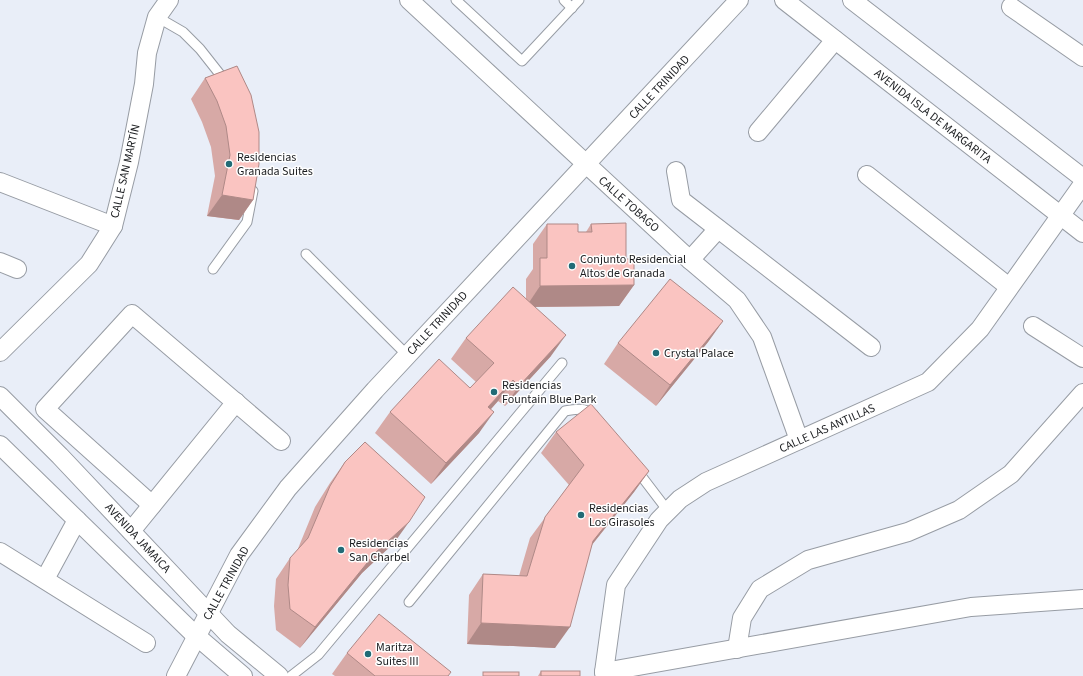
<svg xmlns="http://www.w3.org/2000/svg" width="1083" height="676" viewBox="0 0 1083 676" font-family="'Source Sans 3',sans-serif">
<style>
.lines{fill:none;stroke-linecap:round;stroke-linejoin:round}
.service-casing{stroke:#979ca4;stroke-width:11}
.minor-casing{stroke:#979ca4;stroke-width:20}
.service{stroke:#fff;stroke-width:9}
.minor{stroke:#fff;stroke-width:18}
.wall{fill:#d7a9a6}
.shaded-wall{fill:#af8987}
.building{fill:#fac4c1;stroke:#af8987}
.poi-dot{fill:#216b76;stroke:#fff;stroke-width:1.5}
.labels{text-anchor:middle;stroke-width:3;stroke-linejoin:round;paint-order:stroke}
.street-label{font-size:12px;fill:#1b1d20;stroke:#fff}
.poi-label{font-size:12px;fill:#1b1d20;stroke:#fff;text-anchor:start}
</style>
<rect width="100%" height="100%" fill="#e9eef8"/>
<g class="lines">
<defs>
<g id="service">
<polyline points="456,0 522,61 579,0"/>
<polyline points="564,0 572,8"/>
<polyline points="157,17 183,32 200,49 226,82"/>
<polyline points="306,254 407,355"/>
<polyline points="213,269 247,222 253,191"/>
<polyline points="636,469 668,511"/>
<path d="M 409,602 L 565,411 C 575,409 585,407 594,415"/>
<polyline points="291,676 318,655 562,363"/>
</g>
<g id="minor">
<polyline points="409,0 690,260 737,300 762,337 799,440"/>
<polyline points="784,0 1083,233"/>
<polyline points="852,0 1083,178"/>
<polyline points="1011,7 1083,57"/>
<polyline points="758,132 835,40"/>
<polyline points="676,171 681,200 871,347"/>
<polyline points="867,175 1009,287"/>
<polyline points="0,182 113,226"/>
<polyline points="690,260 718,229"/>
<polyline points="0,262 17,269"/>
<polyline points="1033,326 1083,358"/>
<polyline points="0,352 89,264 113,226 129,162 144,84 147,53 157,17 169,0"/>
<polyline points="0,396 60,456 228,634 279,676"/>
<polyline points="0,445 194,634 243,676"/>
<polyline points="152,505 45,409 132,314 281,441"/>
<polyline points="131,531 236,402"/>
<polyline points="0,552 146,643"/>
<polyline points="45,579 77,520"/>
<polyline points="737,649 742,618 760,589 808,560 908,532 959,510 1011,474 1083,393"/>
<polyline points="604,672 971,607 1083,599"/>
<polyline points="176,676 239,555 288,488 375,390 739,0"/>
<polyline points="605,676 604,672 616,585 659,520 680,499 706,482 928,382 980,329 1083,184"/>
</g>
</defs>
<use href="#service" class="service-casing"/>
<use href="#minor" class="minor-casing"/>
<use href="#service" class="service"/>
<use href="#minor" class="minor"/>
</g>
<g class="wall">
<polygon points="237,66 253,200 239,220 207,216 215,176 211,147 202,122 191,99 205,78"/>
<polygon points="547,224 578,232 586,232 591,224 626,259 634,285 619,306 534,307 551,356 505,406 498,401 491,409 479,433 431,484 375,433 390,412 470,388 476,382 451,359 466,338 526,299 526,279 533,269 533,244"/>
<polygon points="723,321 708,342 656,406 604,364 618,343"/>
<polygon points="556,432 649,471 634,492 592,545 555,648 467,644 469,595 483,574 519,576 530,538 569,485 541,453"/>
<polygon points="345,462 394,543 362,573 300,648 276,630 274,606 276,579 290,558 297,551 315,507 330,483"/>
<polygon points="347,653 448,676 335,676 332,674"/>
<polygon points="541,671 580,676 538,676"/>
</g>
<g class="shaded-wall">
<polygon points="222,195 253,200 239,220 207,216"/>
<polygon points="634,285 619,306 526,307 540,286"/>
<polygon points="723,321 708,342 656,406 670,385"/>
<polygon points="566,335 551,356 505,406 519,386"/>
<polygon points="513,380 498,401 474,428 488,407"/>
<polygon points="494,412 479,433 431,484 446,463"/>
<polygon points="649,471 634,492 578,562 593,541"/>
<polygon points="409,522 394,543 362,573 300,648 315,627 376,552"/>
<polygon points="481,623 570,627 555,648 467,644"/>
</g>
<g class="building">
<polygon points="237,66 251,95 259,132 259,164 253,200 222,195 230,155 226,126 217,101 205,78"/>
<polygon points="626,223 626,259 634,259 634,285 540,286 540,258 547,258 547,224 578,224 578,232 592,232 591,224"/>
<polygon points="670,279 723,321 670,385 618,343"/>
<polygon points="513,287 566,335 519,386 513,380 488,407 494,412 446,463 390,412 439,359 470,388 494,363 466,338"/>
<polygon points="591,404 649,471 593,541 570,627 481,623 483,574 527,576 545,517 584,465 556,432"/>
<polygon points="365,442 425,497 409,522 376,552 315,627 290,609 288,585 290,558 308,538 330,486 345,462"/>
<polygon points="379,614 451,672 448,676 375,676 347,653"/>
<rect x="541" y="671" width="39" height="5"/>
<rect x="483" y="672" width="36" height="4"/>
</g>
<g class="poi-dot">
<circle cx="229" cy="164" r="4"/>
<circle cx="572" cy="266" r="4"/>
<circle cx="656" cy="353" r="4"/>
<circle cx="494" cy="392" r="4"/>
<circle cx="581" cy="515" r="4"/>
<circle cx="341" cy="550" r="4"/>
<circle cx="368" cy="654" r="4"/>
</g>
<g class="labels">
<g class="street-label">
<text transform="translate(659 87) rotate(-47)" y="4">CALLE TRINIDAD</text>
<text transform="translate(933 116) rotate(38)" y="4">AVENIDA ISLA DE MARGARITA</text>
<text transform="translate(125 171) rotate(-77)" y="4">CALLE SAN MARTÍN</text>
<text transform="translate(629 204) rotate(42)" y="4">CALLE TOBAGO</text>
<text transform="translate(437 323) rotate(-47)" y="4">CALLE TRINIDAD</text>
<text transform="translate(827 428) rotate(-24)" y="4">CALLE LAS ANTILLAS</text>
<text transform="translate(138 538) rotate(47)" y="4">AVENIDA JAMAICA</text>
<text transform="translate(226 583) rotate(-61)" y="4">CALLE TRINIDAD</text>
</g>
<g class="poi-label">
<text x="237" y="161">Residencias<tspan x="237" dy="14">Granada Suites</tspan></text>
<text x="580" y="263">Conjunto Residencial<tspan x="580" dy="14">Altos de Granada</tspan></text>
<text x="664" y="357">Crystal Palace</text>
<text x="502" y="389">Residencias<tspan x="502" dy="14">Fountain Blue Park</tspan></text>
<text x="589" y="512">Residencias<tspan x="589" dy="14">Los Girasoles</tspan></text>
<text x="349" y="547">Residencias<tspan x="349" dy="14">San Charbel</tspan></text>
<text x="376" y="651">Maritza<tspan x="376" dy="14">Suites III</tspan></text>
</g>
</g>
</svg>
